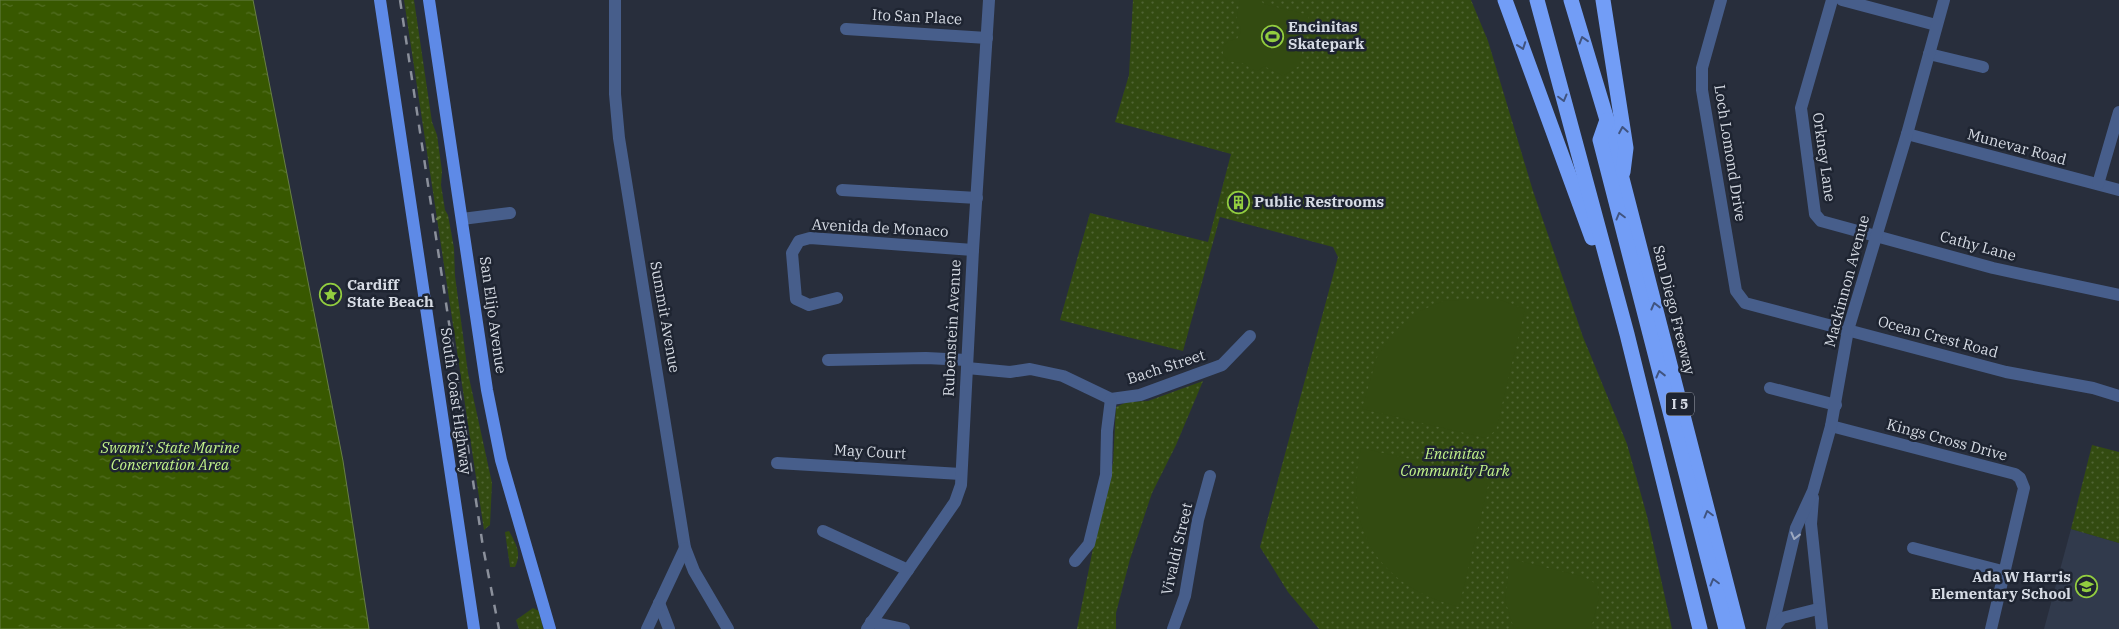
<svg xmlns="http://www.w3.org/2000/svg" width="2119" height="629" viewBox="0 0 2119 629" font-family="'IBM Plex Serif',serif">
<style>
.built{fill:#313a4c}
.grass{fill:url(#grass-dots)}
.garden{fill:#334b11}
.water{fill:url(#water-ripples);stroke:#677f44}
.lines{fill:none;stroke-linecap:round;stroke-linejoin:round}
.stream{stroke:#677f44;stroke-width:2.5}
.minor{stroke:#475e8b;stroke-width:12}
.major{stroke:#5e8ae7;stroke-width:12}
.highway{stroke:#729df6;stroke-width:15}
.rail{stroke:#8b909b;stroke-width:2.5;stroke-dasharray:9 9;stroke-linecap:butt}
.oneway{stroke:#405480}
.oneway2{stroke:#9da9c0}
.labels{text-anchor:middle;stroke-width:5;stroke-linejoin:round;paint-order:stroke}
.shield{fill:#1e2431;stroke:#9fa4ae;stroke-width:1}
.shield-label{font-size:14px;font-weight:bold;fill:#d6dbe4}
.street-label{font-size:15px;fill:#d6dbe4;stroke:#1e2431}
.poi-label{font-size:15px;font-weight:bold;fill:#d6dbe4;stroke:#1e2431;text-anchor:start}
.park-label{font-size:15px;font-style:italic;fill:#c3f58b;stroke:#1e2431}
</style>
<defs>
<pattern id="grass-dots" width="8" height="8" patternUnits="userSpaceOnUse" patternTransform="scale(1.25)"><rect width="8" height="8" fill="#334b11"/><path d="M2 2h.1M6 6h.1" fill="none" stroke="#506434" stroke-width="1.8" stroke-linecap="round"/></pattern>
<pattern id="water-ripples" width="26" height="14" patternUnits="userSpaceOnUse" patternTransform="scale(1.25)"><rect width="26" height="14" fill="#385800"/><path d="M2 4q2-2 4 0t4 0M15 11q2-2 4 0t4 0" fill="none" stroke="#546f25"/></pattern>
</defs>
<rect width="100%" height="100%" fill="#282e3c"/>
<polygon class="built" points="2071,529 2119,543 2119,629 2044,629"/>
<g class="grass">
<polygon points="404,0 414,0 432,122 437,135 442,171 441,185 445,210 448,215 454,248 455,276 468,373 492,483 490,525 484,530"/>
<polygon points="1133,0 1471,0 1488,41 1533,191 1583,337 1627,444 1647,516 1672,629 1319,629 1288,592 1260,547 1338,257 1333,247 1220,217 1183,351 1060,320 1090,213 1208,242 1231,154 1115,122 1129,75"/>
<polygon points="1203,381 1176,445 1152,493 1130,559 1116,613 1116,629 1077,629 1101,508 1113,463 1116,407 1127,402 1148,401"/>
<polygon points="2092,445 2119,452 2119,543 2071,529"/>
<path d="M 509,531 C 516,544 522,553 515,567 L 510,567 L 505,532 Z"/>
<polygon points="533,608 539,611 543,629 519,629 516,620"/>
</g>
<g class="garden">
<polygon points="1240,0 1260,0 1264,4 1309,15 1299,66 1283,76 1264,66 1258,71 1250,69 1246,64 1228,61 1223,55 1223,47 1228,41 1237,39 1241,32 1240,26 1236,22"/>
<polygon points="1474,299 1498,299 1525,309 1496,430 1486,438 1362,409 1377,357 1396,330 1420,311 1443,301"/>
<path d="M 1361,448 L 1481,475 L 1488,486 L 1459,607 C 1379,587 1342,529 1361,448 Z"/>
<polygon points="1510,559 1581,576 1597,584 1599,598 1591,629 1514,629 1505,600"/>
</g>
<polygon class="water" points="0,0 253,0 343,461 369,629 0,629"/>
<g class="lines">
<polyline class="stream" points="437,219 440,217"/>
<g class="minor">
<polyline points="615,0 615,94 619,138 685,548 694,571 728,629"/>
<polyline points="1721,0 1702,68 1702,90 1736,291 1745,303 2006,372 2093,388 2119,396"/>
<polyline points="1832,0 1801,108 1815,214 1821,221 1993,268 2119,295"/>
<polyline points="1842,0 1936,25"/>
<polyline points="846,29 987,38"/>
<polyline points="1929,54 1983,67"/>
<polyline points="1907,134 2119,190"/>
<polyline points="2098,184 2119,112"/>
<polyline points="842,190 977,198"/>
<polyline points="462,219 510,213"/>
<polyline points="837,298 809,305 796,299 792,253 799,241 810,238 973,250"/>
<polyline points="828,360 926,358 967,360"/>
<polyline points="967,368 1010,372 1030,369 1063,376 1111,399 1140,395 1222,365 1250,336"/>
<polyline points="1770,388 1836,405"/>
<polyline points="1831,426 2015,474 2020,478 2024,488 1991,629"/>
<polyline points="777,463 961,474"/>
<polyline points="1813,498 1811,524 1822,629"/>
<polyline points="823,531 908,570"/>
<polyline points="1913,548 2006,572"/>
<polyline points="1075,561 1089,544 1106,475 1107,431 1111,399"/>
<polyline points="659,603 669,629"/>
<polyline points="871,622 904,629"/>
<polyline points="647,629 685,548"/>
<polyline points="867,629 955,502 961,485 973,250 989,0"/>
<polyline points="1173,629 1185,596 1198,520 1210,476"/>
<polyline points="1772,629 1796,528 1813,491 1831,426 1848,330 1907,134 1944,0"/>
<polyline points="1773,629 1782,618 1818,609"/>
</g>
<g class="major">
<polyline points="380,0 474,629"/>
<polyline points="429,0 487,390 501,460 550,629"/>
</g>
<g class="highway">
<polyline points="1505,0 1592,238"/>
<polyline points="1537,0 1627,334 1700,629"/>
<polyline points="1571,0 1607,120 1738,629"/>
<polyline points="1603,0 1626,148 1623,172"/>
<polyline points="1607,120 1600,140 1726,629"/>
</g>
<polyline class="rail" points="400,0 483,547 499,629"/>
</g>
<defs><path id="oneway-chevron" d="M-2-3.5L2.5 0L-2 3.5" fill="none" stroke-width="1.6" stroke-linecap="round" stroke-linejoin="round" transform="scale(1.25)"/></defs>
<g class="oneway">
<use href="#oneway-chevron" transform="translate(1583 40) rotate(-107)"/>
<use href="#oneway-chevron" transform="translate(1522 46) rotate(70)"/>
<use href="#oneway-chevron" transform="translate(1563 98) rotate(75)"/>
<use href="#oneway-chevron" transform="translate(1623 130) rotate(-100)"/>
<use href="#oneway-chevron" transform="translate(1620 216) rotate(-105)"/>
<use href="#oneway-chevron" transform="translate(1655 306) rotate(-104)"/>
<use href="#oneway-chevron" transform="translate(1660 374) rotate(-104)"/>
<use href="#oneway-chevron" transform="translate(1708 514) rotate(-105)"/>
<use href="#oneway-chevron" transform="translate(1714 582) rotate(-105)"/>
</g>
<use class="oneway2" href="#oneway-chevron" transform="translate(1795 536) rotate(104)"/>
<defs>
<symbol id="stadium-ring" viewBox="-11 -11 22 22"><circle r="9.5" fill="#1e2431" stroke="#92cd3f" stroke-width="1.5"/><path d="M0-5a6.5 5 0 1 0 0 10a6.5 5 0 1 0 0-10ZM-3.5-1.8h7v3.6h-7Z" fill="#92cd3f"/></symbol>
<symbol id="building-ring" viewBox="-11 -11 22 22"><circle r="9.5" fill="#1e2431" stroke="#92cd3f" stroke-width="1.5"/><path d="M-4-6H4V6H1V3H-1V6H-4ZM-2.5-4.3h1.7v1.8h-1.7ZM.8-4.3h1.7v1.8H.8ZM-2.5-1h1.7V.8h-1.7ZM.8-1h1.7V.8H.8Z" fill="#92cd3f"/></symbol>
<symbol id="sight-ring" viewBox="-11 -11 22 22"><circle r="9.5" fill="#1e2431" stroke="#92cd3f" stroke-width="1.5"/><path d="M0-6L1.8-2.2L6-1.7L2.9 1.2L3.7 5.4L0 3.3L-3.7 5.4L-2.9 1.2L-6-1.7L-1.8-2.2Z" fill="#92cd3f"/></symbol>
<symbol id="school-ring" viewBox="-11 -11 22 22"><circle r="9.5" fill="#1e2431" stroke="#92cd3f" stroke-width="1.5"/><path d="M0-5L7-2L0 1L-7-2ZM-4 1L0 2.5L4 1V4Q0 6-4 4Z" fill="#92cd3f"/></symbol>
</defs>
<g fill-rule="evenodd">
<use href="#stadium-ring" x="1260" y="24" width="25" height="25"/>
<use href="#building-ring" x="1226" y="190" width="25" height="25"/>
<use href="#sight-ring" x="318" y="282" width="25" height="25"/>
<use href="#school-ring" x="2074" y="574" width="25" height="25"/>
</g>
<g class="labels">
<rect class="shield" x="1666" y="392.5" width="28" height="23" rx="4"/>
<g class="shield-label">
<text x="1680" y="409">I 5</text>
</g>
<g class="street-label">
<text transform="translate(917 17) rotate(3)" y="5">Ito San Place</text>
<text transform="translate(2017 147) rotate(15)" y="5">Munevar Road</text>
<text transform="translate(1730 153) rotate(81)" y="5">Loch Lomond Drive</text>
<text transform="translate(1824 157) rotate(82)" y="5">Orkney Lane</text>
<text transform="translate(880 228) rotate(3)" y="5">Avenida de Monaco</text>
<text transform="translate(1978 246) rotate(15)" y="5">Cathy Lane</text>
<text transform="translate(1847 281) rotate(-75)" y="5">Mackinnon Avenue</text>
<text transform="translate(1674 310) rotate(76)" y="5">San Diego Freeway</text>
<text transform="translate(493 315) rotate(82)" y="5">San Elijo Avenue</text>
<text transform="translate(665 317) rotate(80)" y="5">Summit Avenue</text>
<text transform="translate(952 328) rotate(-87)" y="5">Rubenstein Avenue</text>
<text transform="translate(1938 337) rotate(15)" y="5">Ocean Crest Road</text>
<text transform="translate(1166 367) rotate(-18)" y="5">Bach Street</text>
<text transform="translate(456 401) rotate(82)" y="5">South Coast Highway</text>
<text transform="translate(1947 440) rotate(15)" y="5">Kings Cross Drive</text>
<text transform="translate(870 452) rotate(3)" y="5">May Court</text>
<text transform="translate(1177 549) rotate(-77)" y="5">Vivaldi Street</text>
</g>
<g class="poi-label">
<text x="1288" y="32">Encinitas<tspan x="1288" dy="17">Skatepark</tspan></text>
<text x="1254" y="207">Public Restrooms</text>
<text x="347" y="290">Cardiff<tspan x="347" dy="17">State Beach</tspan></text>
<text x="2071" y="582" text-anchor="end">Ada W Harris<tspan x="2071" dy="17">Elementary School</tspan></text>
</g>
<g class="park-label">
<text x="170" y="453">Swami's State Marine<tspan x="170" dy="17">Conservation Area</tspan></text>
<text x="1455" y="459">Encinitas<tspan x="1455" dy="17">Community Park</tspan></text>
</g>
</g>
</svg>
